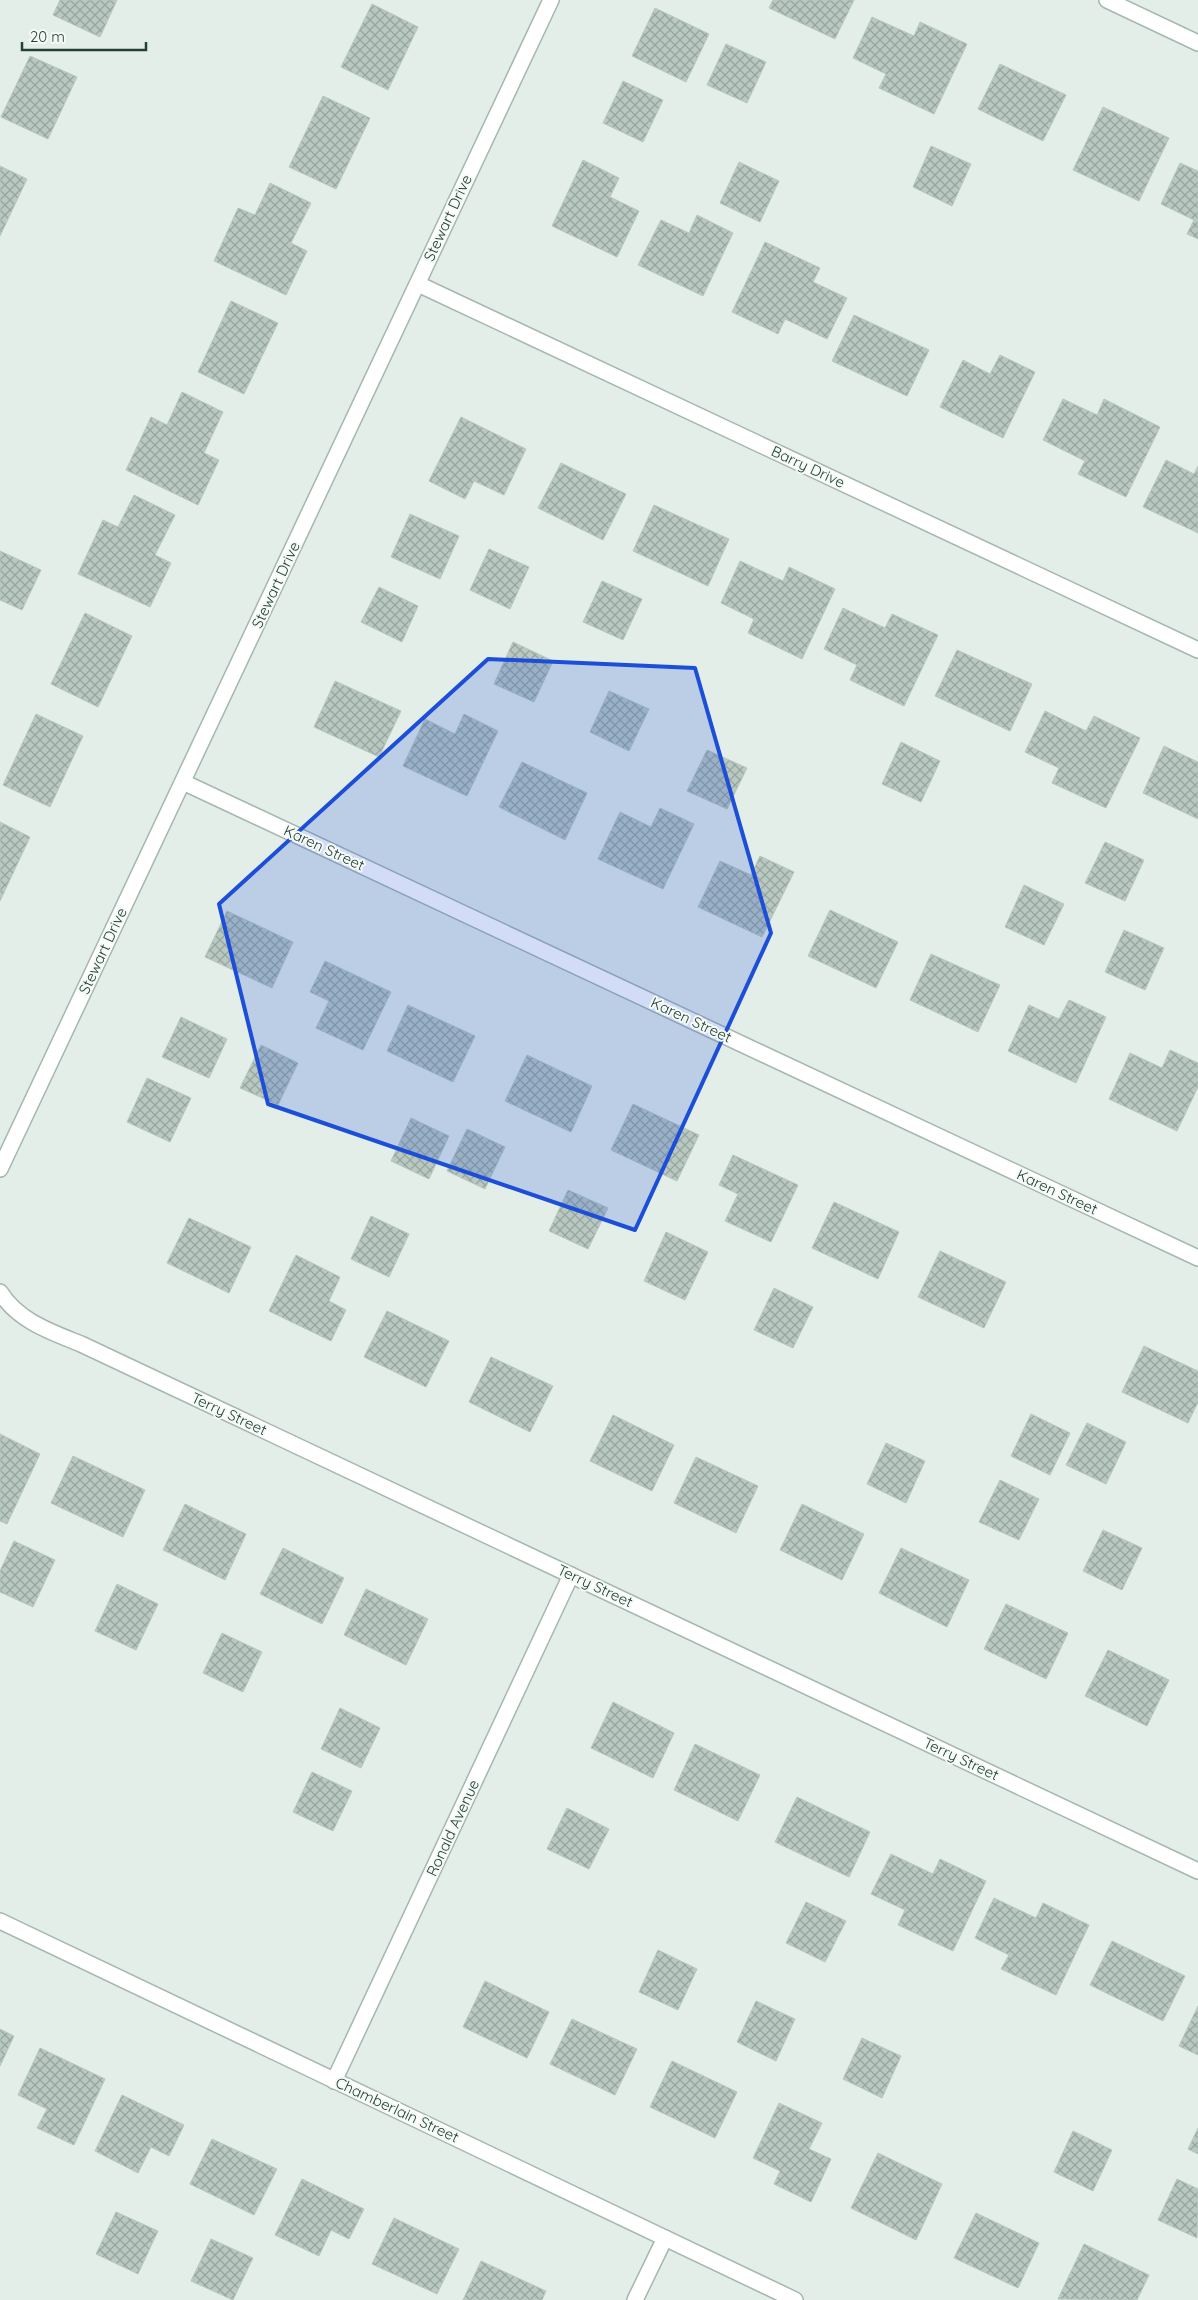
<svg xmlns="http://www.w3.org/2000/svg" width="1198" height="2300" viewBox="0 0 1198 2300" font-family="Quicksand,sans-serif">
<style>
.building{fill:url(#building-cross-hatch);stroke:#b6c8bf}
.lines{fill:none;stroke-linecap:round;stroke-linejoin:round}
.minor-casing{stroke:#a6b6b0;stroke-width:18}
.minor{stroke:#fff;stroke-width:15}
.marked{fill:#1d4ed8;fill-opacity:0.2;stroke:#1d4ed8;stroke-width:4;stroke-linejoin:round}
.labels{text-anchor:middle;stroke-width:4;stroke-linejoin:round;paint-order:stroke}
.street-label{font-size:15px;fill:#234036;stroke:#f5faf7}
</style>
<defs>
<pattern id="building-cross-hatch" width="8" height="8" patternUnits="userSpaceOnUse" patternTransform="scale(1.25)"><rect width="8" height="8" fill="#b9c9c2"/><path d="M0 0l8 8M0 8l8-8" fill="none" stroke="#96a59e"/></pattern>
</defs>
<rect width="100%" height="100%" fill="#e4eee9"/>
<g class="building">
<polygon points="60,0 117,0 100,37 53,15"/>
<polygon points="773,0 854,0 835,39 769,8"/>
<polygon points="372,4 418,27 388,90 341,67"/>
<polygon points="655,8 709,34 686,82 632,56"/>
<polygon points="872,17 914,36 920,22 967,44 934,114 879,88 886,74 853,58"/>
<polygon points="726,44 766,62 747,103 707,85"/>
<polygon points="30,56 77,77 48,139 1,117"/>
<polygon points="1000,64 1066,95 1043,141 978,109"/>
<polygon points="623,81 663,100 643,142 603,123"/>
<polygon points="323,96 370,118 336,189 289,167"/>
<polygon points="1103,107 1169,138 1139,201 1073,170"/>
<polygon points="931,146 971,164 952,206 913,187"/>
<polygon points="583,160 619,178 610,197 639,211 617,257 552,226"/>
<polygon points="739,162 779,181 760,222 720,203"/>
<polygon points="1180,163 1198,171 1198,239 1187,234 1194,220 1161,204"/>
<polygon points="0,166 27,179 0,236"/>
<polygon points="270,183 311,203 291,243 307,251 286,295 214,261 238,208 255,215"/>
<polygon points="697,215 733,233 703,296 638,265 661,220 689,233"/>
<polygon points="765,242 820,268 813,282 847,298 827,339 785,319 778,334 732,312"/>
<polygon points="231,301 278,323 244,394 198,372"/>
<polygon points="854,315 929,350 907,396 832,361"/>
<polygon points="1000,355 1035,372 1003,438 940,407 963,360 990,374"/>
<polygon points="182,392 223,412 204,453 219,460 198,505 126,470 151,417 167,425"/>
<polygon points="1063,399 1097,415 1104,399 1160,427 1126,497 1078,474 1085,461 1043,440"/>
<polygon points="461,417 526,449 504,495 474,481 465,499 429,481"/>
<polygon points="1166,460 1194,474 1198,466 1198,533 1143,507"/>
<polygon points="561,463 626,494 603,540 538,508"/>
<polygon points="134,495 175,515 155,555 171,563 150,607 78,574 103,520 118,527"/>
<polygon points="654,505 729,539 708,586 633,551"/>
<polygon points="410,514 459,536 440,579 391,557"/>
<polygon points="489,549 529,567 510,609 470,590"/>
<polygon points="0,551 41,570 22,610 0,600"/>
<polygon points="740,561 783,581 789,567 835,589 802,659 748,633 754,619 721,603"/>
<polygon points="602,581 642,599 623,640 583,622"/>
<polygon points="379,587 418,606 402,642 361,622"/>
<polygon points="843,608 885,628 892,614 938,635 904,706 850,680 857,665 824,649"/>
<polygon points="85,613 132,636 98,707 51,684"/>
<polygon points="513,642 553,661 534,702 494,684"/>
<polygon points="957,650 1032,684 1010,731 935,696"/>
<polygon points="335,681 401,711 379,757 314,727"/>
<polygon points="609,691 649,709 629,751 590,732"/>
<polygon points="1045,711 1086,731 1094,716 1140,738 1106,808 1052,783 1059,768 1025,752"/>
<polygon points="36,714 83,736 50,807 3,785"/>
<polygon points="464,714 498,731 467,796 403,766 425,719 455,734"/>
<polygon points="901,742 940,761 921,802 882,784"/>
<polygon points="1164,746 1198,762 1198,819 1143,793"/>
<polygon points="707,750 747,768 727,809 687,791"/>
<polygon points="522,762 587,793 565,840 499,807"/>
<polygon points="660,808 694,824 663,889 598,859 620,812 651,827"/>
<polygon points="0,822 30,837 0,901"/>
<polygon points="1105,842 1144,860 1125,901 1085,883"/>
<polygon points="760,856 794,872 762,937 698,907 720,861 751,875"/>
<polygon points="1024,885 1064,904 1044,945 1005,927"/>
<polygon points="830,910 898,942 876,988 808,956"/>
<polygon points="227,911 293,942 272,988 205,957"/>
<polygon points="1124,930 1164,948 1145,990 1105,972"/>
<polygon points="931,954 1000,985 978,1032 910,1000"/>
<polygon points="325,961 391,992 363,1050 316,1028 329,1001 310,992"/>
<polygon points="1069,1000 1106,1017 1076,1083 1008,1051 1029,1005 1059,1019"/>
<polygon points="408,1005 475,1036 453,1082 387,1051"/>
<polygon points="181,1017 227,1039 209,1078 162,1057"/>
<polygon points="261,1045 298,1063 278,1105 240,1088"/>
<polygon points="1170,1050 1198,1063 1198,1087 1177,1131 1109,1099 1130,1053 1162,1068"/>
<polygon points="527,1055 592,1086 571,1132 505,1101"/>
<polygon points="147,1078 191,1098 170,1142 127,1122"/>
<polygon points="633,1104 699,1135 677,1181 611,1150"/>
<polygon points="411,1118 449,1136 429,1179 391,1161"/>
<polygon points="467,1129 505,1147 485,1189 447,1171"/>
<polygon points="733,1155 798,1185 771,1242 725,1221 738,1194 719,1185"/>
<polygon points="568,1190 608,1208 588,1249 549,1231"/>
<polygon points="834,1202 899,1232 878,1279 812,1248"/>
<polygon points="371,1216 409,1234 389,1277 351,1259"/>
<polygon points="189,1218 251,1247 229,1293 167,1263"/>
<polygon points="666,1232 708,1252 685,1300 644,1281"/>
<polygon points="940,1251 1006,1282 984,1328 918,1297"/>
<polygon points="296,1255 340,1277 329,1301 346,1310 331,1341 269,1311"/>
<polygon points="774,1288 813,1307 793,1348 754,1330"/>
<polygon points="387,1311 449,1341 426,1387 364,1357"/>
<polygon points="1144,1346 1198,1371 1198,1402 1188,1423 1122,1392"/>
<polygon points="491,1357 553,1386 530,1432 469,1402"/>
<polygon points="1031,1414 1070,1433 1050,1475 1011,1456"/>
<polygon points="613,1415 674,1445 652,1491 590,1461"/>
<polygon points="1087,1423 1126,1442 1106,1484 1066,1465"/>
<polygon points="0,1434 40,1454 7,1524 0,1521"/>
<polygon points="886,1443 925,1461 906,1503 867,1484"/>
<polygon points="73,1456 145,1490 123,1537 51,1503"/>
<polygon points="696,1457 758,1486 736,1533 674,1503"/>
<polygon points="1000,1480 1039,1499 1019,1540 979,1522"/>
<polygon points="185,1504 246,1534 225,1580 163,1550"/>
<polygon points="802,1504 864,1534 842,1580 780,1550"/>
<polygon points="1103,1530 1142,1548 1122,1590 1083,1571"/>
<polygon points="14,1541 55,1560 33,1607 0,1592 0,1571"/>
<polygon points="283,1548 344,1578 322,1624 260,1594"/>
<polygon points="901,1548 969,1580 947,1627 879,1593"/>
<polygon points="117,1584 158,1604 136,1650 95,1631"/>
<polygon points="366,1589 428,1619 406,1665 344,1635"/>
<polygon points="1006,1604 1068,1633 1046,1679 984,1649"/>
<polygon points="222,1633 262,1652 243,1692 203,1673"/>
<polygon points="1108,1650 1169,1680 1147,1726 1085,1696"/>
<polygon points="613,1702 674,1733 653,1778 591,1748"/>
<polygon points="340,1708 380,1728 361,1768 321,1749"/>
<polygon points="695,1744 760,1775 738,1821 674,1790"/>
<polygon points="312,1772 352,1791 333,1831 293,1812"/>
<polygon points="797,1797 870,1832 849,1877 775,1842"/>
<polygon points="567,1808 609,1829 589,1869 547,1849"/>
<polygon points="891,1854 933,1874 940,1859 986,1881 953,1951 898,1925 905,1910 871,1894"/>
<polygon points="994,1898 1036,1918 1043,1903 1089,1925 1056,1995 1001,1969 1009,1955 975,1938"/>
<polygon points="806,1902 846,1921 825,1962 786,1943"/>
<polygon points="1112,1941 1185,1976 1163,2021 1090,1985"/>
<polygon points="658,1950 697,1969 678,2010 639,1992"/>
<polygon points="485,1981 549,2012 527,2058 463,2027"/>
<polygon points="756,2001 795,2019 776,2061 737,2042"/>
<polygon points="1198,2006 1198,2055 1179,2046"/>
<polygon points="572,2019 637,2049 615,2095 550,2064"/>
<polygon points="0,2029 14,2036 0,2066"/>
<polygon points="862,2038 901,2056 882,2098 843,2079"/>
<polygon points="40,2048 105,2079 74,2145 37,2128 47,2109 18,2095"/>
<polygon points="672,2061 737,2092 715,2138 650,2107"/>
<polygon points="122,2095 184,2125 169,2156 151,2147 138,2173 95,2151"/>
<polygon points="779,2103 822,2123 809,2149 831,2159 811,2202 774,2184 780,2171 753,2158"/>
<polygon points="1198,2128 1198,2154 1188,2149"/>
<polygon points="1073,2131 1112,2150 1093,2191 1054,2172"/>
<polygon points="212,2139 277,2169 254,2215 190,2184"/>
<polygon points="878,2153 942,2184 916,2240 851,2208"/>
<polygon points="302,2179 364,2209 349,2239 331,2230 319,2256 275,2235"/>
<polygon points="1177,2179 1198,2189 1197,2238 1158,2220"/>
<polygon points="116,2212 158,2231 138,2274 96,2254"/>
<polygon points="976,2213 1039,2243 1018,2288 954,2258"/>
<polygon points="394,2218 459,2249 437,2294 372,2264"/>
<polygon points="211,2239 253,2258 233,2300 191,2281"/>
<polygon points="1084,2244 1149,2275 1137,2300 1058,2299"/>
<polygon points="481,2261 546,2291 542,2300 463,2300"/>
</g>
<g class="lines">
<defs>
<g id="minor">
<polyline points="1107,0 1198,43"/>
<polyline points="418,284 1198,650"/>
<polyline points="183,782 1198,1258"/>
<polyline points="0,1169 551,0"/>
<path d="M 0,1292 C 18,1321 51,1332 81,1344 L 1198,1871"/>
<polyline points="0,1921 795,2300"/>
<polyline points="334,2081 571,1575"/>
<polyline points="635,2300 665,2238"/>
</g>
</defs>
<use href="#minor" class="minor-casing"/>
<use href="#minor" class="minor"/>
</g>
<path class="marked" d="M 488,659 L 695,668 L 771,933 L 635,1230 L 268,1104 L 219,904 Z"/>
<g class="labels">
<g class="street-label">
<text transform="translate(448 218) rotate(-65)" y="5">Stewart Drive</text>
<text transform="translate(808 467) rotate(25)" y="5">Barry Drive</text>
<text transform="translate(276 585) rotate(-65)" y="5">Stewart Drive</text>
<text transform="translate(324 848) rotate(25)" y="5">Karen Street</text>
<text transform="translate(103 951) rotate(-65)" y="5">Stewart Drive</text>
<text transform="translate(691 1020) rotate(25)" y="5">Karen Street</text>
<text transform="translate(1057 1192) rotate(25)" y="5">Karen Street</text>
<text transform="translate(229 1414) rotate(25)" y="5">Terry Street</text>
<text transform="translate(595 1586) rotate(25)" y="5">Terry Street</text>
<text transform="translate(961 1759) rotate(25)" y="5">Terry Street</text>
<text transform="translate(453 1828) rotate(-65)" y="5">Ronald Avenue</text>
<text transform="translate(397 2110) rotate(25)" y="5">Chamberlain Street</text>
</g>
</g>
<path d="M22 42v8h124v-8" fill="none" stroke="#234036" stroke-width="2.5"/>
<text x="30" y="42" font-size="15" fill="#234036" stroke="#f5faf7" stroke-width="4" paint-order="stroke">20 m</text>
</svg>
